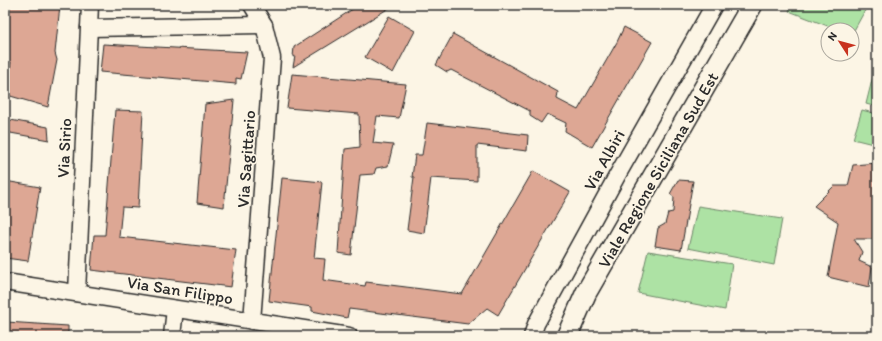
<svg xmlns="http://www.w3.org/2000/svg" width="882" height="341" viewBox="0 0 882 341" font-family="Itim,sans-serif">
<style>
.green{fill:#ade2a4;stroke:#6c8668}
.building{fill:#dda794;stroke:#2b2b2b}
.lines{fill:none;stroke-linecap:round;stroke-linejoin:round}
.minor-casing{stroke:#2b2b2b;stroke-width:19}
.tertiary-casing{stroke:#2b2b2b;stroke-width:23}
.minor{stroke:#fcf5e5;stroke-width:16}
.tertiary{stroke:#fcf5e5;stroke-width:20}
.labels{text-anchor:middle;stroke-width:3.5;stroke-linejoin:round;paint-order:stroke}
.street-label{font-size:17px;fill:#2b2b2b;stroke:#fcf5e5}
</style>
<rect width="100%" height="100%" fill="#fcf5e5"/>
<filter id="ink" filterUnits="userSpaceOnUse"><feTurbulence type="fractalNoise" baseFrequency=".025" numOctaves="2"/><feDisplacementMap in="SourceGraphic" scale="8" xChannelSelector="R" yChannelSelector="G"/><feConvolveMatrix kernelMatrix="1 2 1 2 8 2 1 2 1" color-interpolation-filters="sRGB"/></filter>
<g filter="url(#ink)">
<g class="green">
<polygon points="792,5 868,5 852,34 852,30 838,30 789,11"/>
<polygon points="873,76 877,77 877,107 866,104"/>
<polygon points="862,110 877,114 877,145 853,139"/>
<polygon points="698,206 782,219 774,265 688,248"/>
<polygon points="648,251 732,264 725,310 638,293"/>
</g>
<g class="building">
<polygon points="5,5 60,5 55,53 57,60 48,107 7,95 11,62 5,61"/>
<polygon points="359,5 394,5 293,67 295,56 293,57 294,47"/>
<polygon points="389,16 415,31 393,73 365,57"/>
<polygon points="624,27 652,42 592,147 565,131 566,123 547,114 541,123 530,116 530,111 451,70 447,72 436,65 453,34 558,92 557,99 578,110 617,42"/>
<polygon points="103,44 247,52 241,79 236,78 236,84 100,72"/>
<polygon points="292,74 406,84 399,118 377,116 373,143 393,145 388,166 376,168 374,174 360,175 351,255 338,253 345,149 360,147 359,114 287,108"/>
<polygon points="234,100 224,207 197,203 205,104"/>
<polygon points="115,110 143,111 138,208 122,207 119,237 236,250 231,287 91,270 94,235 105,235"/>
<polygon points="5,119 48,127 49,140 5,132"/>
<polygon points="427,123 528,135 527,151 477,145 477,181 431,178 424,233 407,230 414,177 412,177 415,155 422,155"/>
<polygon points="877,163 877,239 854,239 862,252 859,261 872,267 869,287 828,277 838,222 814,206 834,186 848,186 853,165"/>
<polygon points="533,171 570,192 498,315 487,308 468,324 349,309 347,318 312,311 312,307 269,301 282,178 322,182 314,258 325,259 323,280 365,286 366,282 462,294"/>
<polygon points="678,180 693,181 681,250 655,246 658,228 665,224 668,213 673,212 674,197 670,194"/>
<polygon points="5,181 40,187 28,261 5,258"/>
<polygon points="6,322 68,326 68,336 5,336"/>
</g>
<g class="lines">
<defs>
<g id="minor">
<polyline points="252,5 264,25 272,58 252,321"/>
<polyline points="89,28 264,25"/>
<polyline points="5,282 349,336"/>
<polyline points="77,293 90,5"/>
<polyline points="172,336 175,309"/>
<polyline points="532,336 536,324 618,174 714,5"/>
</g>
<polyline id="tertiary" points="567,336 586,293 752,5"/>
</defs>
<use href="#minor" class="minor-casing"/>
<use href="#tertiary" class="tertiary-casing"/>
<use href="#minor" class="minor"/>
<use href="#tertiary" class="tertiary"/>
</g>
</g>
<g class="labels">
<g class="street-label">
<text transform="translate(64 148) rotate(-87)" y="6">Via Sirio</text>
<text transform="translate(246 159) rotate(-86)" y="6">Via Sagittario</text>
<text transform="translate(604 160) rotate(-61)" y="6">Via Albiri</text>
<text transform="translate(658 170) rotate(-60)" y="6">Viale Regione Siciliana Sud Est</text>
<text transform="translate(180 290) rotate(9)" y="6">Via San Filippo</text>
</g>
</g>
<rect width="882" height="341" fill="none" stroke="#fcf5e5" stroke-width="20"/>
<rect x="10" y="10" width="862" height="321" fill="none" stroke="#2b2b2b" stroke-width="1.5" filter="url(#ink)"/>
<g transform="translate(840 42) rotate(306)"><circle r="19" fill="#fcf5e5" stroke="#a8a49b"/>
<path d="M0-3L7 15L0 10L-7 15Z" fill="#c8321e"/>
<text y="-6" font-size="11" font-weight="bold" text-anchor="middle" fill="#2b2b2b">N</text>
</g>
</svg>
